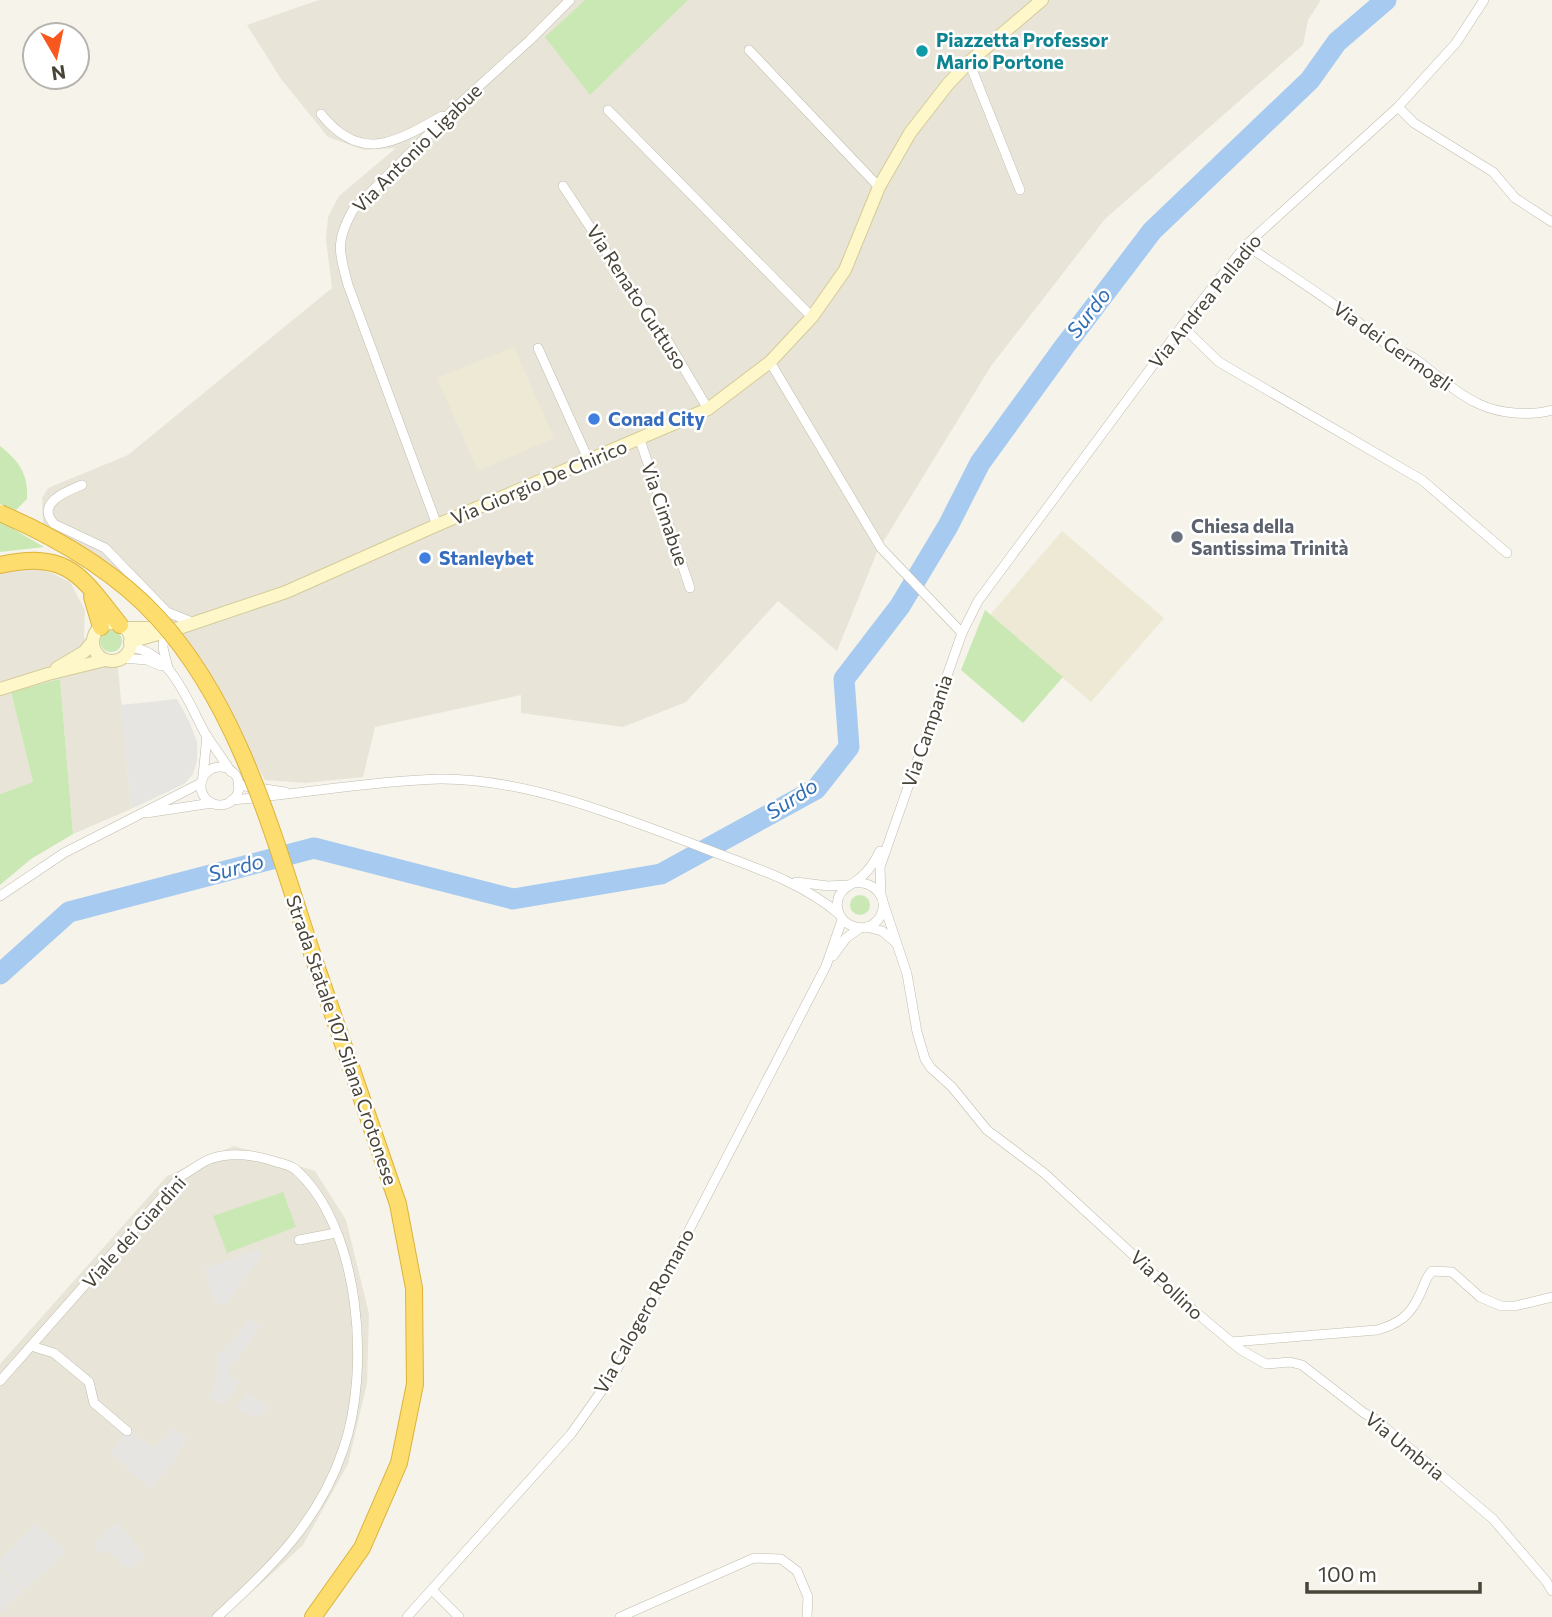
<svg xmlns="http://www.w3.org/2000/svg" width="1552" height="1617" viewBox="0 0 1552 1617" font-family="Commissioner,sans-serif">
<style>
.residential{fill:#e8e5d8}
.education{fill:#ede9d4}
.green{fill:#cae8b3}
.parking{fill:#e6e5e1}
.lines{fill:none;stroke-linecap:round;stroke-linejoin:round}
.river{stroke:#a7caf0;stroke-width:21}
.street-casing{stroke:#c0bcac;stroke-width:10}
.secondary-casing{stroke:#d4cb9a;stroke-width:14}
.highway-casing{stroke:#dcb33c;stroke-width:18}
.street{stroke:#fff;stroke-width:9}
.secondary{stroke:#fef7ca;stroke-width:12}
.highway{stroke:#fcdd6d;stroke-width:16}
.highway-bridge-casing{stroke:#dcb33c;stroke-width:18;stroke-linecap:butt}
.highway-bridge{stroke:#fcdd6d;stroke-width:16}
.culture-dot{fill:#0f9aa8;stroke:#fff;stroke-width:2.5}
.shop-dot{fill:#3f7fe0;stroke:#fff;stroke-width:2.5}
.worship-dot{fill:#6b7280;stroke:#fff;stroke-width:2.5}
.labels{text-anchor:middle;stroke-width:5;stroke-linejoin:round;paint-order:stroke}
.culture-label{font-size:19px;font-weight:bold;fill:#0d838f;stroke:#fff;text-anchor:start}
.street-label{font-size:19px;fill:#494438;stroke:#fff}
.shop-label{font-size:19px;font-weight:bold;fill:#366cbe;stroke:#fff;text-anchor:start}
.worship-label{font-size:19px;font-weight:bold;fill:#5b616d;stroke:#fff;text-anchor:start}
.water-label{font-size:21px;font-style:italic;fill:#316eb4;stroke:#fff}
</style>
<rect width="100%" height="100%" fill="#f5f3ea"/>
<g class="residential">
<polygon points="319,0 1321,0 1308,20 1303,45 1105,219 991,366 877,552 837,651 778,601 686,702 623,727 521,713 521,695 375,727 363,777 305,783 265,780 184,635 106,563 43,524 42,498 48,488 128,455 332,288 326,239 328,217 339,196 396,148 364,150 328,137 281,79 247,25"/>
<polygon points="29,567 52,573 70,582 85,610 84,638 118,668 131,809 73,834 60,679 11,692 33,782 0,794 0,572"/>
<polygon points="234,1146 315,1171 346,1220 369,1314 367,1383 348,1464 303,1545 225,1617 0,1617 0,1364 167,1176"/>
</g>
<g class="education">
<polygon points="514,347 554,438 478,471 437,378"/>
<polygon points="1062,531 1164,618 1091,702 990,615"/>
</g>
<g class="green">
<polygon points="585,0 688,0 590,95 545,37"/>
<path d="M 0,446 C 20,462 28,474 27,499 L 16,510 L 0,504 Z"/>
<polygon points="0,521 44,547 0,552"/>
<polygon points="985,610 1063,677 1023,723 961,670"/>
<circle cx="111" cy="641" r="11"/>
<polygon points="60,679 73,834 31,859 0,885 0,794 33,782 11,692"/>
<circle cx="860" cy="905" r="10"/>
<polygon points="283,1192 296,1227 227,1253 213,1216"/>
</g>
<g class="parking">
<polygon points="177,699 189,721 197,742 197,761 193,774 184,784 131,809 121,705"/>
<polygon points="259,1249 262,1256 224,1307 214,1302 204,1268"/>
<polygon points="250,1318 261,1326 227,1373 239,1383 224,1405 209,1399 215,1381 218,1356"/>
<polygon points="247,1392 270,1407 261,1418 236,1410"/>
<polygon points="174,1428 188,1437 172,1464 150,1490 110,1452 129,1429 153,1448"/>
<polygon points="118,1522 146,1557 133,1567 123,1566 108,1551 102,1555 92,1544"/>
<polygon points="36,1523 67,1552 24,1590 0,1566 0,1560"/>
<polygon points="0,1570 23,1591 0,1613"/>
</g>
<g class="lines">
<polyline class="river" points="0,974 69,912 314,848 513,899 661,874 816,789 849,747 844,679 900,606 948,526 980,463 1064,347 1152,231 1310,80 1337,42 1386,0"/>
<defs>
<g id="street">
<polyline points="749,50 879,187"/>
<polyline points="969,62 1020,190"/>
<polyline points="1398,107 1414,123 1493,172 1515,198 1552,222"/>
<polyline points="608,110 812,317"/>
<path d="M 321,114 C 361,164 396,142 442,116"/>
<polyline points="563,186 650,318 663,333 708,409"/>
<path d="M 1246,245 C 1293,277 1341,307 1385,343 C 1393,350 1405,352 1414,358 C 1435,373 1455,393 1479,404 C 1500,414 1530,416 1552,410"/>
<polyline points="1182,326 1219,362 1422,480 1507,553"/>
<polyline points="538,348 589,461"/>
<polyline points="770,362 881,548 962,633"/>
<polyline points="640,440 690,588"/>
<path d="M 82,485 C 67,491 35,503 54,524 L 105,548 L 167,612 L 194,623"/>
<path d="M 437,525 L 348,285 C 339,251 335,242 353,210 L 454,109 L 530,40 L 570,0"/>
<polyline points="164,633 163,648 168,668"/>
<path d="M 130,647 C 172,652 188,703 206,735 C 214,747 223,759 231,772"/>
<polyline points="122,658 147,660 161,666"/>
<circle cx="220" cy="786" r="19"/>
<polyline points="203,776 207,736"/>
<polyline points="238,785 285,792"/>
<path d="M 232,800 C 301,794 370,781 439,779 C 527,778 624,818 706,849 C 752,867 800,881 839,914"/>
<polyline points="146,813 212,803"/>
<polyline points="796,882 828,886 848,885"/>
<path d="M 854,883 C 873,880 891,898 880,917 C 866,939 832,924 838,899 C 841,887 853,885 861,877 C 870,870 875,861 880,851"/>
<polyline points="0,896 64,853 201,783"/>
<polyline points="881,896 880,867 962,633 978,601 1182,326 1246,245 1398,107 1456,43 1484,0"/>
<polyline points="883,902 907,974 917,1032 925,1059 931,1068 952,1087 987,1130 1044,1173 1192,1309 1241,1350 1266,1364 1290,1362 1302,1365 1364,1413 1375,1419 1493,1519 1546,1581 1552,1591"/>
<polyline points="866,927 882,931 895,942"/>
<polyline points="833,956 846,938 860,928"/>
<polyline points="299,1240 336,1233"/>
<path d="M 1231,1342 L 1377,1330 C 1398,1324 1410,1316 1419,1296 C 1424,1287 1425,1278 1432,1271 L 1452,1272 L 1480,1297 L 1501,1306 L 1515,1306 L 1552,1297"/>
<polyline points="31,1346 54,1353 89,1382 94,1403 127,1431"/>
<path d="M 0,1381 L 181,1176 C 191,1171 202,1161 213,1158 C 231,1152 254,1155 270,1160 C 278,1163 289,1164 295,1169 C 361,1227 371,1371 343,1450 C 319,1521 271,1568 217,1617"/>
<polyline points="432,1590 459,1617"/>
<polyline points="407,1617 571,1434 617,1369 826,966 842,920"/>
<polyline points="620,1617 754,1558 781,1559 797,1571 808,1597 807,1617"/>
</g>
<g id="secondary">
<circle cx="112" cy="642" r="19"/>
<polyline points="124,628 161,628"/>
<polyline points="130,642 182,627 286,592 437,525 708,409 770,362 812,317 845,270 879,187 910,133 948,84 969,62 1042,0"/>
<polyline points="57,668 84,652 93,641"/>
<polyline points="0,689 48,674 105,660"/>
</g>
<g id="highway">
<path d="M 0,565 C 69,550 81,576 120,625"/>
<polyline points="92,597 101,627"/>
<polyline points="313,1617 362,1548 399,1463 415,1384 414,1288 398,1204 319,974"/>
</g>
</defs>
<use href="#street" class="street-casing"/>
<use href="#secondary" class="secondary-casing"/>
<use href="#highway" class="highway-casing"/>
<use href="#street" class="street"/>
<use href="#secondary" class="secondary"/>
<use href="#highway" class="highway"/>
<defs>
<path id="highway-bridge" d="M 0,513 C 58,538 115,571 158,618 C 245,713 278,854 319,974"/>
</defs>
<use href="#highway-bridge" class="highway-bridge-casing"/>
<use href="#highway-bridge" class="highway-bridge"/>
</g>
<circle class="culture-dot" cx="922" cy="51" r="7"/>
<g class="shop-dot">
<circle cx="594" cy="419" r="7"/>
<circle cx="425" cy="558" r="7"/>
</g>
<circle class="worship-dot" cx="1177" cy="537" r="7"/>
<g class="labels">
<g class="culture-label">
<text x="936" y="47">Piazzetta Professor<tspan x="936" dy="22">Mario Portone</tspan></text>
</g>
<g class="street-label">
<text transform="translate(417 148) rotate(-45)" y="7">Via Antonio Ligabue</text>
<text transform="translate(637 297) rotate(57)" y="7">Via Renato Guttuso</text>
<text transform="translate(1205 301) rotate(-51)" y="7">Via Andrea Palladio</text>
<text transform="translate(1393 346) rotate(35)" y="7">Via dei Germogli</text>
<text transform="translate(539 482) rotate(-23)" y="7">Via Giorgio De Chirico</text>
<text transform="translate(665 514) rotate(71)" y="7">Via Cimabue</text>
<text transform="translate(927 731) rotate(-71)" y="7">Via Campania</text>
<text transform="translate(342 1040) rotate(71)" y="7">Strada Statale 107 Silana Crotonese</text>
<text transform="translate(134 1232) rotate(-48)" y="7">Viale dei Giardini</text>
<text transform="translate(1167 1285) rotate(43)" y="7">Via Pollino</text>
<text transform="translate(644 1311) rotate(-61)" y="7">Via Calogero Romano</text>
<text transform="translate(1405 1446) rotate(39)" y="7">Via Umbria</text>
</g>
<g class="shop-label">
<text x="608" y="426">Conad City</text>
<text x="439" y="565">Stanleybet</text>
</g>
<g class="worship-label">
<text x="1191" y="533">Chiesa della<tspan x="1191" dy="22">Santissima Trinità</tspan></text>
</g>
<g class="water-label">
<text transform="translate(1089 313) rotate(-52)" y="7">Surdo</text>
<text transform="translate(792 799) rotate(-33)" y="7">Surdo</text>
<text transform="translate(236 868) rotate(-15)" y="7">Surdo</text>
</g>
</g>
<g transform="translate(56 56) rotate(171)"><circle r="33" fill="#ffffff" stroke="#b6b4af" stroke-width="2"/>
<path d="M0-5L12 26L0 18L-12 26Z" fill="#f8571e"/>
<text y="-10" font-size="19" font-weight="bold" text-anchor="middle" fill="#494438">N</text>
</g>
<path d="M1307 1582v10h173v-10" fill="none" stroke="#494438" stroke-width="3.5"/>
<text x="1318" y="1582" font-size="21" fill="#494438" stroke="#ffffff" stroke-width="5" paint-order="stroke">100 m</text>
</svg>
